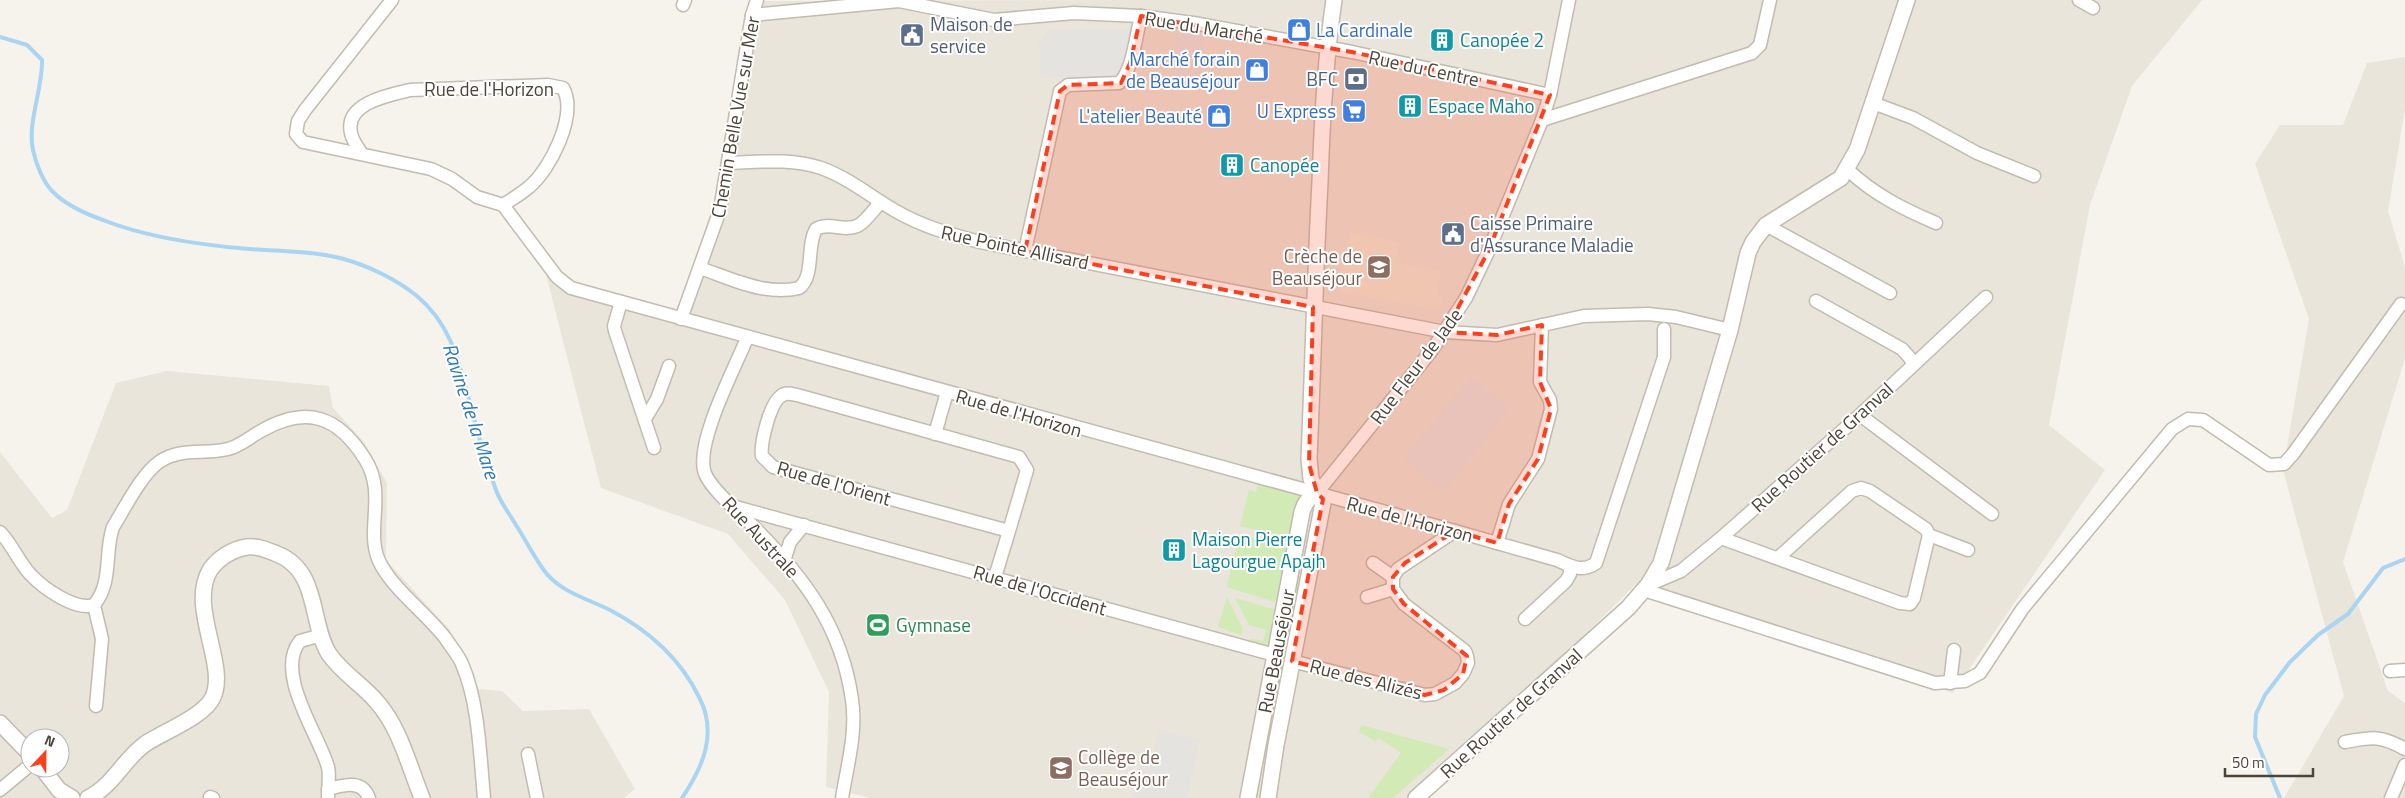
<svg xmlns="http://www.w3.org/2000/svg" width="2405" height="798" viewBox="0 0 2405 798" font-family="'Titillium Web',sans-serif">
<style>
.residential{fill:#eae5da;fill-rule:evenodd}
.education{fill:#efe8d6}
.green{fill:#d2eab5}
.parking{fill:#e5e3e0}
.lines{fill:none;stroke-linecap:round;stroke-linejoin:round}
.stream{stroke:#a9d4f2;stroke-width:4}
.minor-casing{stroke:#c2bbae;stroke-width:15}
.tertiary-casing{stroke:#c2bbae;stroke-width:18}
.minor{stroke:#fff;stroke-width:12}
.tertiary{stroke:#fff;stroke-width:15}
.marked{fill:#fc3f1d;fill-opacity:0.2;stroke:#fc3f1d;stroke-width:4;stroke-dasharray:10 6;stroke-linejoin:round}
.labels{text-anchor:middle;stroke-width:4;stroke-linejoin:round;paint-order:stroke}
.service-label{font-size:19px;fill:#4e5e75;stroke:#fff;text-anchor:start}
.street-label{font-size:19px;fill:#4b4439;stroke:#fff}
.shop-label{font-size:19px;fill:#366cbe;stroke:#fff;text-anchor:end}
.culture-label{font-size:19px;fill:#0d838f;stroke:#fff;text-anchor:start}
.education-label{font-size:19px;fill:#785e54;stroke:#fff;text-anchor:end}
.leisure-label{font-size:19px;fill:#27864d;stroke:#fff;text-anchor:start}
.water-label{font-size:20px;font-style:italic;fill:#2e7ab2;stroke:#fff}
</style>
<rect width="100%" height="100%" fill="#f6f3ec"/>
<g class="residential">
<polygon points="1166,0 2202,0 2132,86 2090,205 2049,425 2105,470 1953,693 1634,586 1420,798 870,798 826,787 829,692 785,600 728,534 601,488 546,275 678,311 718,191 752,1"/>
<polygon points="2405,57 2405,109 2388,211 2405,267 2405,358 2343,562 2388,691 2405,703 2405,798 2284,798 2344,696 2283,470 2309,319 2255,164 2280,125 2343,125 2367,63"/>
<path d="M 167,371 L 329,386 L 333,408 L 364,442 L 387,483 L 386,560 L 450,630 L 478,689 L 502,691 L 523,711 L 589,709 L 635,789 L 624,798 L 0,798 L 0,452 L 52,518 L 67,510 L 116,383 ZM 30,738 L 60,738 L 60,768 L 30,768 Z"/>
</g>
<polygon class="education" points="1350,232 1399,243 1395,262 1441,272 1436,296 1444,298 1437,309 1339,292 1341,247 1347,248"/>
<g class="green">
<polygon points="1258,484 1296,493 1300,496 1290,538 1240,526 1249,490 1256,492"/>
<polygon points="1239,534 1284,546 1289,552 1279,599 1274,602 1227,587"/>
<polygon points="1300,559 1305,560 1270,740 1266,739"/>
<polygon points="1227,597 1243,630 1241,635 1218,627"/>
<polygon points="1235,598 1276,610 1271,643 1265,647 1247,642 1252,639 1263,641 1266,630 1249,625"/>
<polygon points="1361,725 1449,749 1393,798 1368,798 1401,753 1379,738 1375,741 1359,732"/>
</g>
<g class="parking">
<polygon points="1178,28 1206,31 1198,89 1171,85"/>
<polygon points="1131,29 1126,65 1121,75 1057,79 1040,75 1039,42 1048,30"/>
<polygon points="1470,375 1510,409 1444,492 1404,458"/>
<polygon points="1159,730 1200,740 1187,798 1132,798 1141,758 1152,760"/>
</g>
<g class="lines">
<g class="stream">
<path d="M 0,37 L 27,45 L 42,60 C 43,88 27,123 33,150 C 36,164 43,182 53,192 C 66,205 86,214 103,220 C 148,238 200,245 249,249 C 279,251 310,251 340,258 C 367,265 396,279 417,296 C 449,323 458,357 468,396 C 476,427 485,460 496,490 C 500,502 509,513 516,525 C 525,539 533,555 543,569 C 559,592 586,598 610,610 C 648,630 680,658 699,697 C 718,733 703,767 682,798"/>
<polyline points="2280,798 2255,737 2256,714 2265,695 2290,662 2318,635 2348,614 2383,568 2405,559"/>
</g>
<defs>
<g id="minor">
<path d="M 392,0 L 305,110 L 298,121 L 296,134 L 303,142 L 431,169 L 452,179 L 477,197 L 503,205 L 557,277 L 571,288 L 1455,531 L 1557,560 C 1571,566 1582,573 1596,563 L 1664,357 L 1664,329"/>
<polyline points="2079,0 2093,8"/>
<polyline points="683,5 685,0"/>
<polyline points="752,15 899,1 994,20 1074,13 1141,16 1193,23 1352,52 1550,95"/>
<polyline points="1873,103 1913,118 1977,153 2034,176"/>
<polyline points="1542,120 1752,53 1760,45 1770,0"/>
<path d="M 362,154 C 358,148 352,140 351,133 C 344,103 389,95 410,90 L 548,85 L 563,88 C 578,115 550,170 529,187 C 521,194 512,199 503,205"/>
<path d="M 729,163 C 759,162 791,158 821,168 C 847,177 870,196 894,210 C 921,226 949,234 980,242 L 1445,332 L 1497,335 L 1584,316 L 1648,314 L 1676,317 L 1730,330"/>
<path d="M 1847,169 C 1873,194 1903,209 1936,223"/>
<polyline points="1766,225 1890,293"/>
<path d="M 1025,251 L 1060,91 L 1068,85 L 1119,83 C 1133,71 1136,34 1141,16"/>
<path d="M 700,268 C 732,279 765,296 799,288 C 815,276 806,246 816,229 C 829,221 845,233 859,225 C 867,220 874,209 881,202"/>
<polyline points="1816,301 1902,349 1910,358 1913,365"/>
<polyline points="621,302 614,326 615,331 654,448"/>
<polyline points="681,319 720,210 752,15 757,0"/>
<path d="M 747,338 C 735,368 697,439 704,470 C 707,486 740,514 753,526 C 804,577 842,627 852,700 C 857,732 847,767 842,798"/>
<polyline points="1860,415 1992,514"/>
<polyline points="645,419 657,399 669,366"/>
<polyline points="935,434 947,392"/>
<polyline points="1317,493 1432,350 1466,298 1488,252 1542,120 1550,95 1569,0"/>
<polyline points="732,506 1275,655"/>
<path d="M 0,532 C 12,544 18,561 30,574 C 43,588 75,611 94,605 C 113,582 104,553 113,527 C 125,508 141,475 159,462 C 180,447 204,455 228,449 C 240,446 250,437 261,431 C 307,405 338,416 365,459 C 388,495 363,533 381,565 C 397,593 426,613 446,639 C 451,647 459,656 462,664 C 479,703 480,756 484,798"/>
<polyline points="1929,535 1968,550"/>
<polyline points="1721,538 1900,603 1910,604 1914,598 1929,535 1926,529 1870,491 1861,488 1852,491 1779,557"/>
<polyline points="1497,543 1509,504 1538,459 1551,409 1550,400 1540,382 1542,325"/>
<polyline points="785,558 790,542 804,525"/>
<polyline points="1373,563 1393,577"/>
<path d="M 995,577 L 1009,531 L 773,467 L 762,456 C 760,444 770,403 781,396 C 786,392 792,394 797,395 L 1019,457 L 1027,470 L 1009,531"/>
<polyline points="1648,585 1681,571 1721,538 1860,415 1986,297"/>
<polyline points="1644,590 1935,683 1965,681 1980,673 2023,608 2172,429 2188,419 2203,420 2269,465 2284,464 2293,454 2401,304"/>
<polyline points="1367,597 1393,589"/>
<polyline points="94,605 102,639 96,706"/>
<polyline points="1525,619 1566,581 1570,574 1570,568"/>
<path d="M 322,635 L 300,641 C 274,673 319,735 328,767 C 330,776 328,789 328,798"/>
<polyline points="1292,661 1425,695 1435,694 1455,683 1463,674 1468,663 1467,656 1465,651 1404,604 1393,589 1393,577 1398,569 1455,531"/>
<polyline points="2390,671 2405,670"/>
<polyline points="1950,683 1954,650"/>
<path d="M 2345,742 C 2372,737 2381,735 2405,749"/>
<polyline points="528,754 537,798"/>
<path d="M 328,789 C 344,785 362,779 369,798"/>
<polyline points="0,790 30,765"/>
<polyline points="210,797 213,798"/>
<polyline points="2391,798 2405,765"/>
</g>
<g id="tertiary">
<polyline points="0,723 30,754"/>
<polyline points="42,768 59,790 72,798"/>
<path d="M 88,798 C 113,786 123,760 145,744 C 163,732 205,716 213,697 C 228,665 188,607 210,570 C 218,558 233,549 247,547 C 258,546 267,550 277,554 C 320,571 309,621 329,654 C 342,673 363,685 377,702 C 400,728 409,766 422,798"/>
<path d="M 1248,798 L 1302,512 C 1305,503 1308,498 1317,493"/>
<path d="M 1268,798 L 1276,745 L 1323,503 L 1311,479 L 1309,459 C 1313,367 1315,274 1320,182 C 1322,121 1325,60 1334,0"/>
<polyline points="1416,798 1628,608 1648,585 1661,563 1730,330 1748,253 1753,242 1766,225 1841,178 1857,150 1907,0"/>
</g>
</defs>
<use href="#minor" class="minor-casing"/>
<use href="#tertiary" class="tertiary-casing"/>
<use href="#minor" class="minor"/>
<use href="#tertiary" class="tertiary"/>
</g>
<path class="marked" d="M 1141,16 L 1352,52 L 1550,95 L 1488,252 L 1445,332 L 1497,335 L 1542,325 L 1540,382 L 1551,409 L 1538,459 L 1509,504 L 1497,543 L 1455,531 L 1405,563 L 1393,577 L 1393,589 L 1404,604 L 1467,656 L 1463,674 L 1444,690 L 1425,695 L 1412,693 L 1292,661 L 1323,499 L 1317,493 L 1309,464 L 1313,307 L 1025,251 L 1060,91 L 1068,85 L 1121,83 L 1130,63 Z"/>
<defs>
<symbol id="shop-square" viewBox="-11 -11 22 22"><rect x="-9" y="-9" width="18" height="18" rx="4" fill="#3f7fe0" stroke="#fff"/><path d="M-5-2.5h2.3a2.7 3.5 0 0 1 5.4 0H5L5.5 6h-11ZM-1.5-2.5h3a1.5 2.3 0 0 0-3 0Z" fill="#fff"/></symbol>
<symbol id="civic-square" viewBox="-11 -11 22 22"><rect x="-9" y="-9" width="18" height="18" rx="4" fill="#5c6f8a" stroke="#fff"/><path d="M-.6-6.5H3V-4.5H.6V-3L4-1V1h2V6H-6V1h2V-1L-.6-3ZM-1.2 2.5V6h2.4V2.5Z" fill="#fff"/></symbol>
<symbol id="building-square" viewBox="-11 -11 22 22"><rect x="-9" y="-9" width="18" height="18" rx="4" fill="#0f9aa8" stroke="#fff"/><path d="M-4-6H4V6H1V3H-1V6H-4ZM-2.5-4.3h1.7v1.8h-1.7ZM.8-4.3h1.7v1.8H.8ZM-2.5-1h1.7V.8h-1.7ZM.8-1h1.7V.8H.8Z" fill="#fff"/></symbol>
<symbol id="bank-square" viewBox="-11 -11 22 22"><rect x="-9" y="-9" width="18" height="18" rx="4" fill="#5c6f8a" stroke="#fff"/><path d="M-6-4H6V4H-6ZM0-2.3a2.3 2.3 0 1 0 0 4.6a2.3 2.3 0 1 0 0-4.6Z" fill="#fff"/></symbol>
<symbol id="supermarket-square" viewBox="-11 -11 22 22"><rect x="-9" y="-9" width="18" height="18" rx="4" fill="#3f7fe0" stroke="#fff"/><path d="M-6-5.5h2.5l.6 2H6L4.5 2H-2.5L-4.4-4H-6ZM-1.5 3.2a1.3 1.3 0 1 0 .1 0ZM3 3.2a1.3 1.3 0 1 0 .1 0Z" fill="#fff"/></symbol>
<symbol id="school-square" viewBox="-11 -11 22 22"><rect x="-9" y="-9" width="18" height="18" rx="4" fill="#8d6e63" stroke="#fff"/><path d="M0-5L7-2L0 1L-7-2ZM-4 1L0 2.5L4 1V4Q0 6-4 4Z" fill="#fff"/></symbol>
<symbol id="stadium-square" viewBox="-11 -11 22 22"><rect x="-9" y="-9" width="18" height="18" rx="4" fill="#2e9e5b" stroke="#fff"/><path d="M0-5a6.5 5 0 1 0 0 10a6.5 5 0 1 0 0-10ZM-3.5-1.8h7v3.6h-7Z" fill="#fff"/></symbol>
</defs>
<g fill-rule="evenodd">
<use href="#shop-square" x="1285" y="16" width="28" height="28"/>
<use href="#civic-square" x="898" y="21" width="28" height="28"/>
<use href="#building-square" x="1428" y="26" width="28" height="28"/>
<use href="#shop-square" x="1243" y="56" width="28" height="28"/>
<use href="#bank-square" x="1342" y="65" width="28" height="28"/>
<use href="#building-square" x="1396" y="92" width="28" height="28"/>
<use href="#supermarket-square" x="1340" y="97" width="28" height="28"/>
<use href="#shop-square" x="1205" y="102" width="28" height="28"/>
<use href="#building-square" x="1218" y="151" width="28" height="28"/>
<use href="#civic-square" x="1439" y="220" width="28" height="28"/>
<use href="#school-square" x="1365" y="253" width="28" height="28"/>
<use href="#building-square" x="1160" y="536" width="28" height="28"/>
<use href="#stadium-square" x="864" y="611" width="28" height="28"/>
<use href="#school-square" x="1047" y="754" width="28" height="28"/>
</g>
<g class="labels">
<g class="service-label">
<text x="930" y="31">Maison de<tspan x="930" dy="22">service</tspan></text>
<text x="1338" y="86" text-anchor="end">BFC</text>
<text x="1470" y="230">Caisse Primaire<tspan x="1470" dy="22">d'Assurance Maladie</tspan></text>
</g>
<g class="street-label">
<text transform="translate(1204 27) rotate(9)" y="7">Rue du Marché</text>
<text transform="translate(1424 68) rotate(12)" y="7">Rue du Centre</text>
<text x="489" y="96">Rue de l'Horizon</text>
<text transform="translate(735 117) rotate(-80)" y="7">Chemin Belle Vue sur Mer</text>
<text transform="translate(1015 247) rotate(12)" y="7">Rue Pointe Allisard</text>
<text transform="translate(1416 366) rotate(-53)" y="7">Rue Fleur de Jade</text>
<text transform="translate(1019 413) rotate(16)" y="7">Rue de l'Horizon</text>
<text transform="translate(1822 447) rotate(-42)" y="7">Rue Routier de Granval</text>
<text transform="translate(834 483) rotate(16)" y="7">Rue de l'Orient</text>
<text transform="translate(1410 519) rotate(15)" y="7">Rue de l'Horizon</text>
<text transform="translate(761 537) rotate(47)" y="7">Rue Australe</text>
<text transform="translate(1040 590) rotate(16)" y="7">Rue de l'Occident</text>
<text transform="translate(1276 651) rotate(-79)" y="7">Rue Beauséjour</text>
<text transform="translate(1366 679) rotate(14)" y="7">Rue des Alizés</text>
<text transform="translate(1511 713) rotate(-42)" y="7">Rue Routier de Granval</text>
</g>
<g class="shop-label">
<text x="1316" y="37" text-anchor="start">La Cardinale</text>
<text x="1240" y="66">Marché forain<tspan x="1240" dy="22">de Beauséjour</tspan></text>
<text x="1336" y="118">U Express</text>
<text x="1202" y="123">L'atelier Beauté</text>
</g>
<g class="culture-label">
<text x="1460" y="47">Canopée 2</text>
<text x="1428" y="113">Espace Maho</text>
<text x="1250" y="172">Canopée</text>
<text x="1192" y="546">Maison Pierre<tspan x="1192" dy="22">Lagourgue Apajh</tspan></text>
</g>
<g class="education-label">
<text x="1362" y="263">Crèche de<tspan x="1362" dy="22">Beauséjour</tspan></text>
<text x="1078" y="764" text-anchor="start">Collège de<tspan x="1078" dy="22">Beauséjour</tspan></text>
</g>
<g class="leisure-label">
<text x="896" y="632">Gymnase</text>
</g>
<g class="water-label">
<text transform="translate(471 411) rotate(72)" y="7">Ravine de la Mare</text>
</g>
</g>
<g transform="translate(45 753) rotate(22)"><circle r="24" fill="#ffffff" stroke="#b7b4b0"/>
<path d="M0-4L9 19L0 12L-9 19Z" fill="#fc3f1d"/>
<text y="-8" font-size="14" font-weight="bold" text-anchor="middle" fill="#4b4439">N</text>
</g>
<path d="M2225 768v8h88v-8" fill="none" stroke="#4b4439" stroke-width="2.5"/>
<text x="2232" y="768" font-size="15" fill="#4b4439" stroke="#ffffff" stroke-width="4" paint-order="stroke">50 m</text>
</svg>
